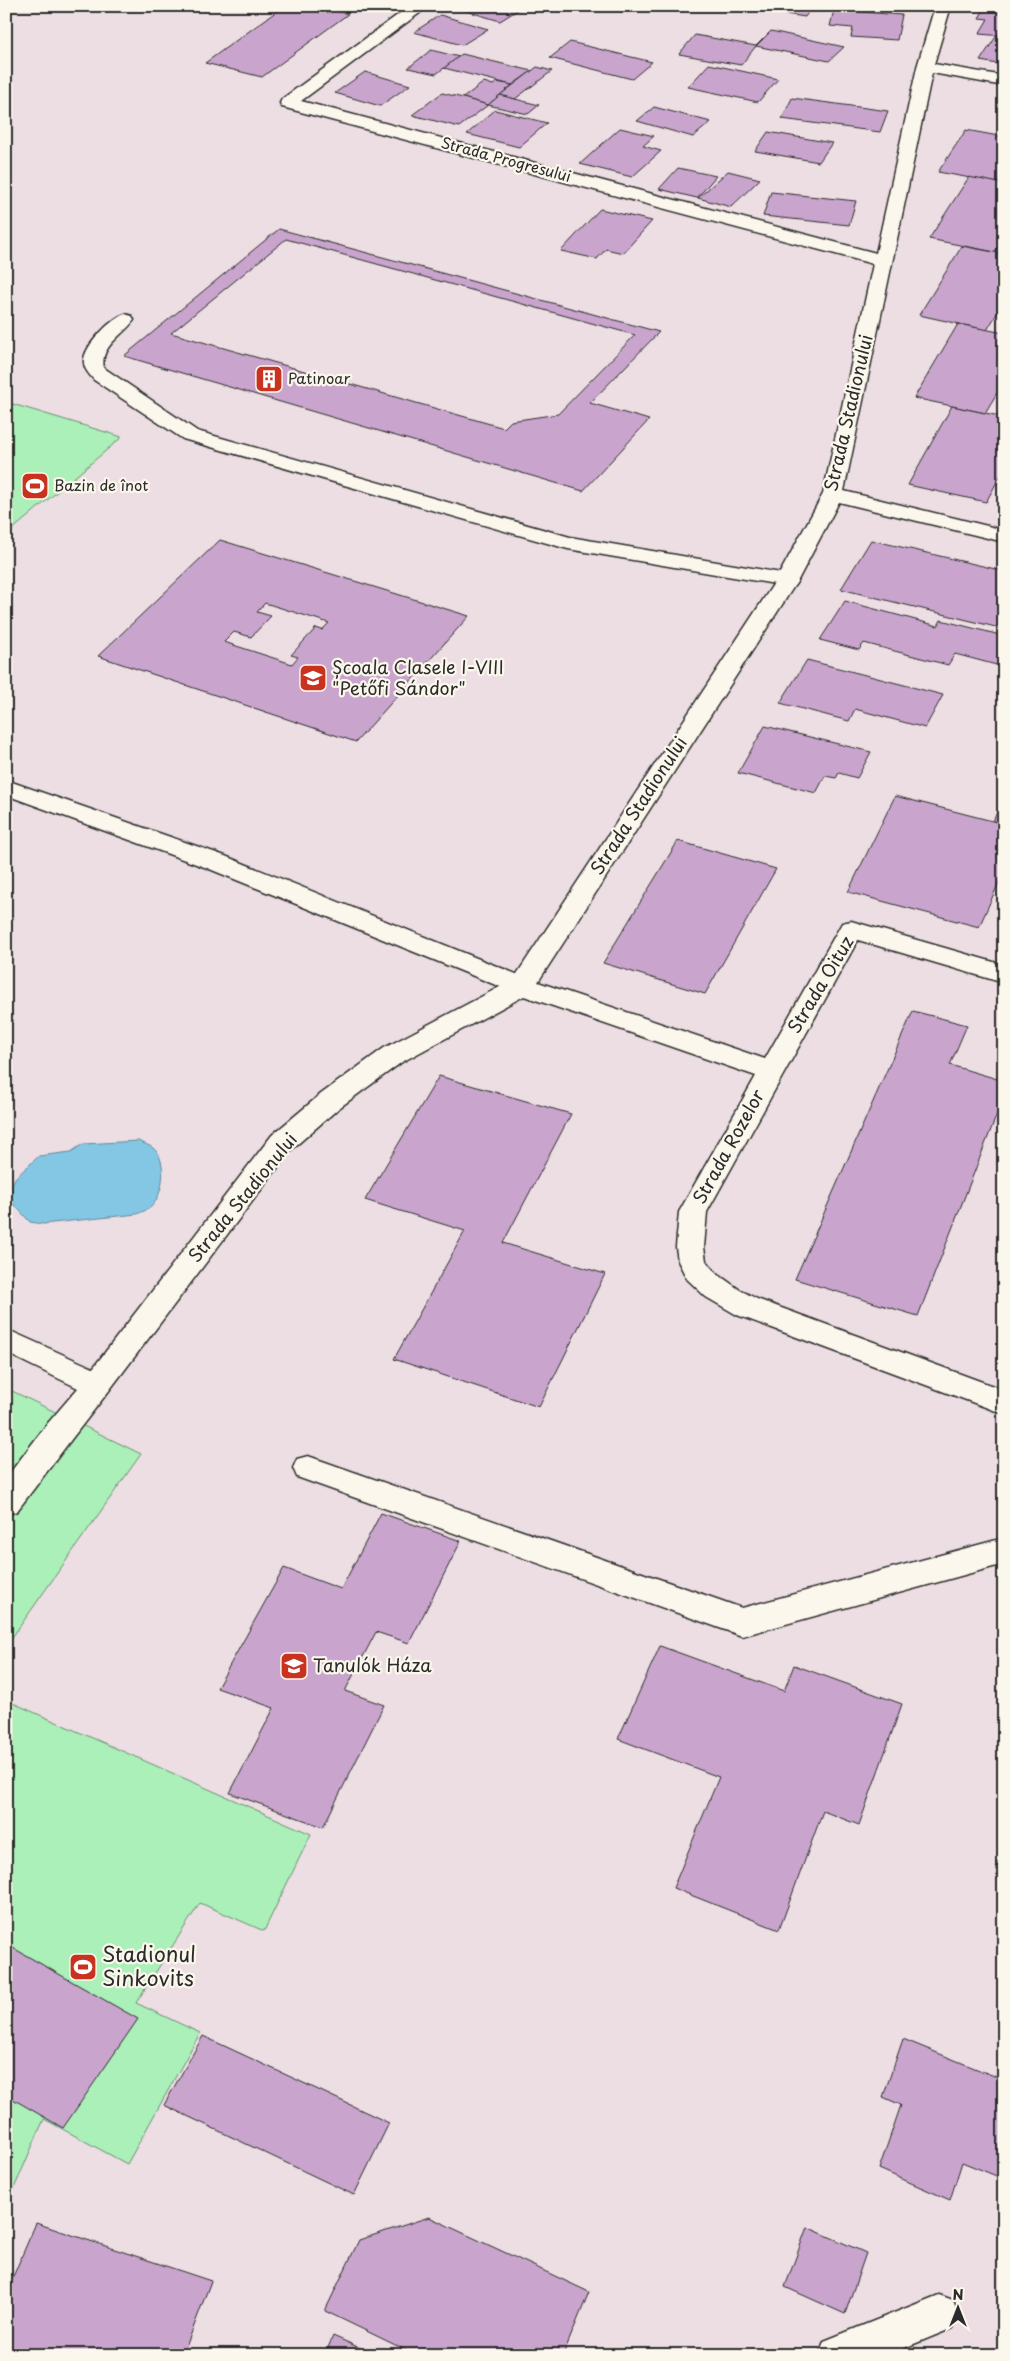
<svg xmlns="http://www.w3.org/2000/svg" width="1010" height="2361" viewBox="0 0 1010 2361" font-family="'Playpen Sans',sans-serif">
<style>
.green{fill:#abefb9;stroke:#6b8d72}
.water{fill:#84c7e5;stroke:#60899b}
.building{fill:#c9a5ce;stroke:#2b2b2b;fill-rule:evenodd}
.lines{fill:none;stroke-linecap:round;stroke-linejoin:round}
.lane-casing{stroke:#2b2b2b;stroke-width:3}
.street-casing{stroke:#2b2b2b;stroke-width:3}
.lane{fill:#fbf7ec;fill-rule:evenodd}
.street{fill:#fbf7ec;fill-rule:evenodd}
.labels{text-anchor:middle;stroke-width:4.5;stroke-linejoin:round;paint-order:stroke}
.far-street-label{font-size:15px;fill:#2b2b2b;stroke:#fbf7ec}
.far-poi-label{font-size:15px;fill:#2b2b2b;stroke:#fbf7ec;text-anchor:start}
.street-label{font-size:18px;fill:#2b2b2b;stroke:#fbf7ec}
.poi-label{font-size:18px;fill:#2b2b2b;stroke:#fbf7ec;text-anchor:start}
.near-poi-label{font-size:21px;fill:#2b2b2b;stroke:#fbf7ec;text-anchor:start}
</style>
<rect width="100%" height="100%" fill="#ecdee3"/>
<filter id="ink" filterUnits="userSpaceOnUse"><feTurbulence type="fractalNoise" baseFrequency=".02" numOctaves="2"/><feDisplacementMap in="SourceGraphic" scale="10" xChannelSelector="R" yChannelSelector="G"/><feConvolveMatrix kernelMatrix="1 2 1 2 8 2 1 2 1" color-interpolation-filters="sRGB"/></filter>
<g filter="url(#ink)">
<g class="green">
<polygon points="6,402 122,437 6,535"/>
<polygon points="6,1388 141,1454 6,1646"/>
<polygon points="6,1700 311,1834 264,1931 200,1903 136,2003 200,2033 127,2164 44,2119 6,2207"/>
</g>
<path class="water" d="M 138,1141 C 142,1143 149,1145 153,1148 C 168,1160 164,1194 151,1207 C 148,1210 141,1212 137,1214 L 43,1224 L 30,1222 L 11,1201 L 10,1190 L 15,1178 L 39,1156 L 71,1152 L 83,1144 Z"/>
<g class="building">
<polygon points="284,6 317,6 348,14 262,77 205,63"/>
<polygon points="454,6 524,6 500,21 453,7"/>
<polygon points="763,6 812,6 805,17 760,10"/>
<polygon points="986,6 1004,6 1004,36 979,34 988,19 979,18"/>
<polygon points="834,10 902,15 897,40 851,37 853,28 830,26"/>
<polygon points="440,15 488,29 462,45 414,32"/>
<polygon points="771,31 844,47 829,61 756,46"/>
<polygon points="695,35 756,46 741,65 679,54"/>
<polygon points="997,35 1004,36 1004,65 980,61"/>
<polygon points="570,42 652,62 632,79 550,58"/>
<polygon points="431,50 459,57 436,74 408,68"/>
<polygon points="462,54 532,71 512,85 444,68"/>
<polygon points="709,64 778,79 758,102 688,87"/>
<polygon points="537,67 552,71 515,99 500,95"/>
<polygon points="365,72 410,85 380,106 335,93"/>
<polygon points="484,82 493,85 497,82 512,85 488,105 463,98"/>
<polygon points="442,93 463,98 488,105 459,127 412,115"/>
<polygon points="500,95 515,99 539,105 528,114 488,105"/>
<polygon points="792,98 888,111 880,132 782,119"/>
<polygon points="654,107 711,122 693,137 637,121"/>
<polygon points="495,110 547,123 519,147 467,134"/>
<polygon points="620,128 654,136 643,146 661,151 632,177 580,164"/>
<polygon points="966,130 1004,137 1003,184 938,172"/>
<polygon points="768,132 832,143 819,162 755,151"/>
<polygon points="678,168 716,176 697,198 659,189"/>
<polygon points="728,171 760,179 731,207 698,198"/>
<polygon points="969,177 1004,184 1004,237 995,252 929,239"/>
<polygon points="771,192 856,201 849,225 763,216"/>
<polygon points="600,209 652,221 623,253 606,249 597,259 561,251"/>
<path d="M 279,229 L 659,332 L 590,403 L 649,420 L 583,491 L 124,356 ZM 286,239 L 635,335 L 558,414 L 511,421 L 504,428 L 171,333 Z"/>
<polygon points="962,246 1004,254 1004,302 987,330 919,315"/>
<polygon points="958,324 1004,333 1004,381 985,413 914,398"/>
<polygon points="952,406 1004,417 1004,469 986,502 908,485"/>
<path d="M 220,540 L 469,616 L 356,742 L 98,656 ZM 265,603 L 329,623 L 322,630 L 316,628 L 291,655 L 298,657 L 292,664 L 224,642 L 234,632 L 251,637 L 271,616 L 257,612 Z"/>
<polygon points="871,540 1004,571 1004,629 841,589"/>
<polygon points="845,601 938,626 941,620 1004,636 1004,667 955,654 948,665 864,643 859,650 820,640"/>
<polygon points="807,660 943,695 925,728 855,709 849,721 780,703"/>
<polygon points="765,726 871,752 857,778 839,773 836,778 825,776 816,793 738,773"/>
<polygon points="895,796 1004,824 1004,871 979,927 848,892"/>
<polygon points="1004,797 1004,824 993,821"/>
<polygon points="678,841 776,869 705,994 603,963"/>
<polygon points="913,1011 967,1025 950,1065 1004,1081 1004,1096 918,1316 795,1279"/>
<polygon points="439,1076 571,1114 503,1243 605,1274 539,1407 394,1359 465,1231 365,1200"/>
<polygon points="381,1513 461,1541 409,1643 376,1632 345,1691 384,1705 323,1827 230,1793 274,1708 217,1688 284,1568 341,1589"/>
<polygon points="660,1646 784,1691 794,1665 902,1704 859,1825 823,1811 779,1930 673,1888 719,1777 618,1739"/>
<polygon points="6,1944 138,2019 63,2128 6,2095"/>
<polygon points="203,2036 389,2123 354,2195 164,2105"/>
<polygon points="903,2039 1004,2080 1004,2179 962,2162 950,2200 879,2169 901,2105 883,2097"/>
<polygon points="429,2217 589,2292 563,2355 416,2355 325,2311 359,2240"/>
<polygon points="36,2223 211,2281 183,2355 6,2355 6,2293"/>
<polygon points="807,2227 866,2253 845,2314 785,2287"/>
<polygon points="333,2336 376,2355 325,2355"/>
</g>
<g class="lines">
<defs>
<g id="lane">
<path d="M 125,314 L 132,316 L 134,320 C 124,335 99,346 104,368 L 197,431 L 570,537 L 787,574 L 795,575 L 798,580 L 795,585 L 787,586 L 568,549 L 183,439 L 94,380 C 89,374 83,368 84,360 C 85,345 112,318 125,314 Z"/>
<polygon points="6,780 225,856 531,980 535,986 531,992 522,995 513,992 207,868 6,795"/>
<polygon points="59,1420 70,1423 74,1432 70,1441 17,1511 6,1515 6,1478 48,1423"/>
<polygon points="939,2295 953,2300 958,2314 953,2328 887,2355 819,2355 824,2341"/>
</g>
<g id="street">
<polygon points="410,6 429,6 301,101 876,253 917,67 935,6 951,6 934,64 1004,76 1004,86 932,73 844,491 1004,530 1004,542 839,502 798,580 538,982 765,1059 842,923 851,921 1004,965 1004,983 858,940 707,1212 704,1247 706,1261 716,1273 740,1290 757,1299 1004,1390 1004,1414 737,1315 706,1297 687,1279 678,1261 676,1247 679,1212 756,1076 524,996 402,1062 339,1108 292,1149 108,1392 70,1441 59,1444 48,1441 44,1432 48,1423 78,1388 6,1353 6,1329 93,1368 272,1135 321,1094 384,1048 513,980 776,580 823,494 873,264 282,107 280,103 282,99"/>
<polygon points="308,1456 742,1608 1004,1538 1004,1564 742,1636 297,1477 293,1468 297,1459"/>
</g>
</defs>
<use href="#lane" class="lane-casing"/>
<use href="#street" class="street-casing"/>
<use href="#lane" class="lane"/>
<use href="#street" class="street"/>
</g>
</g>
<defs>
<symbol id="building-square" viewBox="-11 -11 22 22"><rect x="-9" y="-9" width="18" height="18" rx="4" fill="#c8321e" stroke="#fbf7ec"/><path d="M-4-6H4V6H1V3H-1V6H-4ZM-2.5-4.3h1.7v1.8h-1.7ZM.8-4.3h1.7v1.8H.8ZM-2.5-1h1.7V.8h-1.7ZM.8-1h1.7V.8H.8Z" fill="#fff"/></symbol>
<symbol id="stadium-square" viewBox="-11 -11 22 22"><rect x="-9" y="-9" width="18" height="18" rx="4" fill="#c8321e" stroke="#fbf7ec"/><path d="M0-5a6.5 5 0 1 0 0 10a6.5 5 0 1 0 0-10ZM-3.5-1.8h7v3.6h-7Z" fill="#fff"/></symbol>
<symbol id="school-square" viewBox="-11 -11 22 22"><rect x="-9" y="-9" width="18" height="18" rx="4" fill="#c8321e" stroke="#fbf7ec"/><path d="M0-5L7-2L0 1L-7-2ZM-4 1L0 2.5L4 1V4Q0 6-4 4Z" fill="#fff"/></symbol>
</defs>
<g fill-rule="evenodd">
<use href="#building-square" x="253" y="363" width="32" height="32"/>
<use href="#stadium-square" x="19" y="470" width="32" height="32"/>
<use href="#school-square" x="297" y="662" width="32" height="32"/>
<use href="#school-square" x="278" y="1650" width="32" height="32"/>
<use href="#stadium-square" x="67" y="1951" width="32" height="32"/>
</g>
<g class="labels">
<g class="far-street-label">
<text transform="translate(506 160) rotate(15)" y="5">Strada Progresului</text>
</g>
<g class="far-poi-label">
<text x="288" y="384">Patinoar</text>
<text x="54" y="491">Bazin de înot</text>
</g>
<g class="street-label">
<text transform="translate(849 413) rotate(-77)" y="6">Strada Stadionului</text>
<text transform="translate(639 806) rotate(-57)" y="6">Strada Stadionului</text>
<text transform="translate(821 985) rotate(-59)" y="6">Strada Oituz</text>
<text transform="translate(729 1147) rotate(-61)" y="6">Strada Rozelor</text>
<text transform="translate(243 1198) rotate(-51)" y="6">Strada Stadionului</text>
</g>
<g class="poi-label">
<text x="332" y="674">Școala Clasele I-VIII<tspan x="332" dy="21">"Petőfi Sándor"</tspan></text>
<text x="313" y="1672">Tanulók Háza</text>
</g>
<g class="near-poi-label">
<text x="102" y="1962">Stadionul<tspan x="102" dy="24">Sinkovits</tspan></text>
</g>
</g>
<rect width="1010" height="2361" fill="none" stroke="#fbf7ec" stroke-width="25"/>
<rect x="12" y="12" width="985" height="2336" fill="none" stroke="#2b2b2b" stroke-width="2" filter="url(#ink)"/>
<g transform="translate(958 2308)" stroke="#fbf7ec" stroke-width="4" paint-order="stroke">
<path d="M0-4L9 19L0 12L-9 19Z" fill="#2b2b2b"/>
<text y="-8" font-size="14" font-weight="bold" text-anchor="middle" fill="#2b2b2b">N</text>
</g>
</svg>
